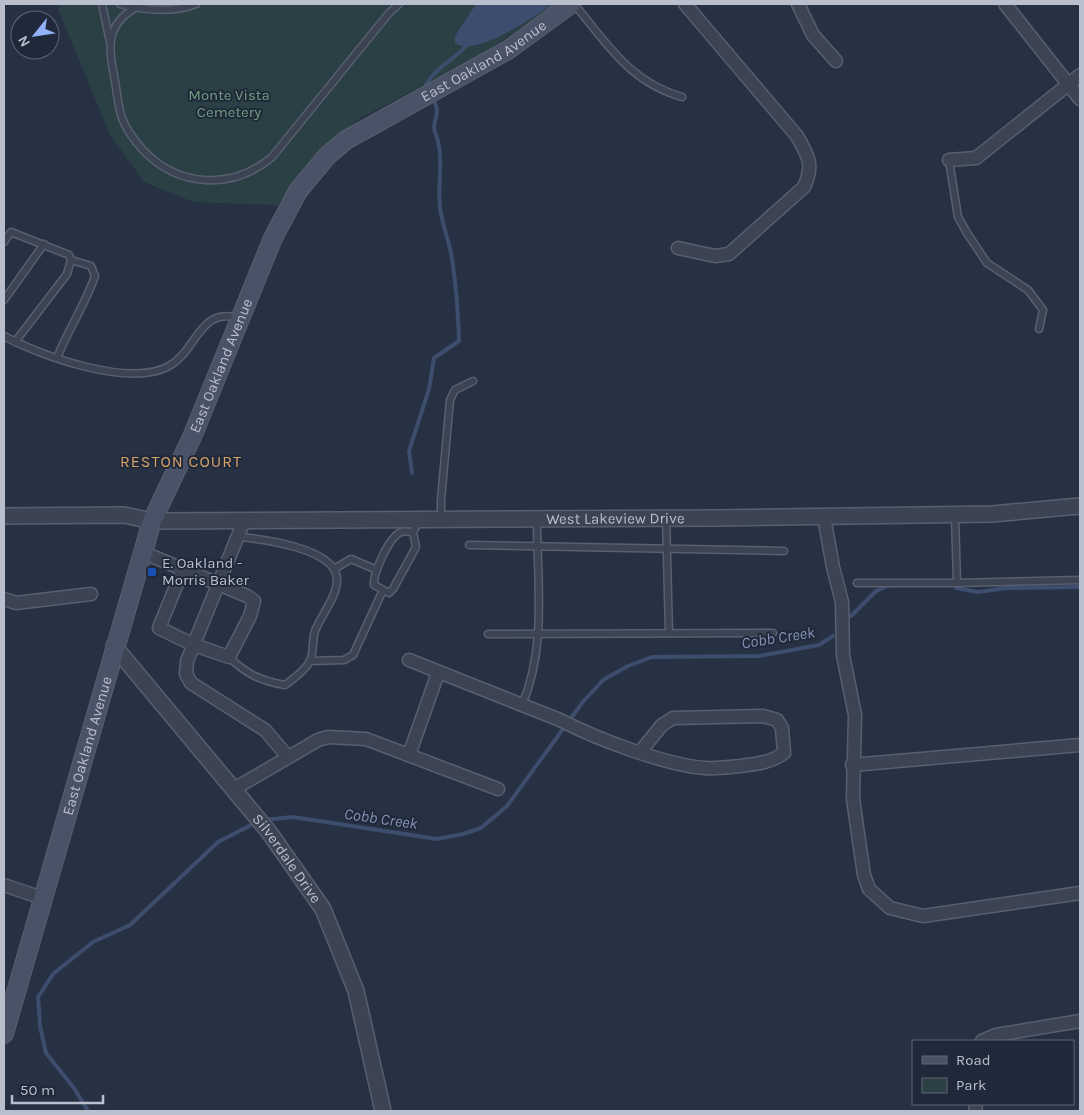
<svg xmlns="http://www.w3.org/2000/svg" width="1084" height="1115" viewBox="0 0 1084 1115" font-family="Karla,sans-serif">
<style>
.green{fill:#2a4045}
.water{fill:#3d4d6d}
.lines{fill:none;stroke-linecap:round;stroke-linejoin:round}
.stream{stroke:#3d4d6d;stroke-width:4}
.service-casing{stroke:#585f6e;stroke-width:9}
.minor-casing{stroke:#585f6e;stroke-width:15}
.tertiary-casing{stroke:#585f6e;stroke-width:18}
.secondary-casing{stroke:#585f6e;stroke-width:20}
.service{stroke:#3c4454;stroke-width:6}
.minor{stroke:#3c4454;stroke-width:12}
.tertiary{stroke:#3c4454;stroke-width:15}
.secondary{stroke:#4a5267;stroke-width:18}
.transit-dot{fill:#1a4fb4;stroke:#202939;stroke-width:2}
.labels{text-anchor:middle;stroke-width:4;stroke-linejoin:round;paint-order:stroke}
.street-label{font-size:15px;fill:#babfcd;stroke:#202939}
.park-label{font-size:15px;fill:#719e7f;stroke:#202939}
.poi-label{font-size:15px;fill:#babfcd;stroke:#202939;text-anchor:start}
.neighbourhood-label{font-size:16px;letter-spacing:1px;fill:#d8a36a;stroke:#202939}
.water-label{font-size:16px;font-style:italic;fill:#8192b4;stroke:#202939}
</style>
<rect width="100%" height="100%" fill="#273144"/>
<polygon class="green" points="56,4 556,4 482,54 359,119 314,156 278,205 193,202 144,182 110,135"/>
<path class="water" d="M 476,4 L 554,4 C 534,16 476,58 455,43 L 455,36 Z"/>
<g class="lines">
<g class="stream">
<path d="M 426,85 C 435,68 452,61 465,47"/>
<path d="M 412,473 L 409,451 L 429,389 L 434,358 L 459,341 C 458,311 456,282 451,253 C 448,238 442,224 440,208 C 437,183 445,156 435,132 C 431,122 441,115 435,103"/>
<polyline points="956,588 978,592 1007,588 1080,587"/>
<polyline points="851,616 876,591 892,584"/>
<polyline points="263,820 293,817 437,839 463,834 481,828 507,806 582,703 603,680 628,666 652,657 759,656 819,645 833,636"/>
<polyline points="88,1111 74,1088 46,1053 40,1026 38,997 53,974 93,942 130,925 218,842 257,822"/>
</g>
<defs>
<g id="service">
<polyline points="102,4 110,42"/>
<path d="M 120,4 C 141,10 175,13 196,4"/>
<path d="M 574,4 C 607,43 629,82 682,97"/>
<path d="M 135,8 C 104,26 109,50 115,81 C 117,93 118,107 122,118 C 126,130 135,141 143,150 C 179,188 233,190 272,157 L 389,13 L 399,4"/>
<polyline points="949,160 958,217 967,233 987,263 1028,290 1043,310 1039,329"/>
<polyline points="4,242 11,232 69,255 71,260 67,274 15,342"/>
<polyline points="4,300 44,244"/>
<path d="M 4,336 C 41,356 130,388 169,366 C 198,350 198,307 239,318"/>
<path d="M 57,358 C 68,330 85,305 95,276 L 91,266 L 71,260"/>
<polyline points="955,516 957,583 1080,580"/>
<polyline points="441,518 441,500 450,400 455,390 473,381"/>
<polyline points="666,519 669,633"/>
<path d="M 413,532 L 416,547 L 393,589 L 389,593 L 374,585 C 373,573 389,537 401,532 C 404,531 409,532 413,532 L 419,521"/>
<polyline points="469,545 784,551"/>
<polyline points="334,569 351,559 377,570"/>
<polyline points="857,583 957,583"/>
<polyline points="488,634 773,633"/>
<path d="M 229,657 C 246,674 261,681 285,685 C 293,679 305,671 310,661 C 314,653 312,640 315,631 C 321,615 338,596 337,578 C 334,548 262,539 239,537"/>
<polyline points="310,661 344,660 353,655 383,590"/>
<path d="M 522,705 C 547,647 537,581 537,519"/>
</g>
<g id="minor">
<polyline points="798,4 813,35 836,61"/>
<polyline points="1005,4 1080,99"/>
<polyline points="949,160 976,158 1080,75"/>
<path d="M 678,248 L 715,256 L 729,254 L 804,187 C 814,165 809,157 797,136 L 685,4"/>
<polyline points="824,517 833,567 842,602 843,655 855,715 853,799 864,875 869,889 890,908 923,916 1080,893"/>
<polyline points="244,521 187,661 186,674 191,683 265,730 288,757"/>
<polyline points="142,552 247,596 254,601 250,616 229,657 194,645 159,628 183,569"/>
<polyline points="4,599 16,603 91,594"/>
<path d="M 409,660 L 560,720 C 597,739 665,765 705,768 C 717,769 729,767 740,766 C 756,764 770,763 784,753 L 782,728 L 777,720 L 763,716 L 673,718 L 662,725 L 640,752"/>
<polyline points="409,755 438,673"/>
<polyline points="852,765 1080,745"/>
<polyline points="234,789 318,740 328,737 366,739 498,789"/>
<polyline points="4,885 42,898"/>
<polyline points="982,1041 996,1035 1080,1021"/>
<polyline points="975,1104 976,1111"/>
</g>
<g id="tertiary">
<path id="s1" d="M 4,516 L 124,515 L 152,521 L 716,518 L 992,514 L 1080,506"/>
<path id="s2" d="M 114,646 L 269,832 L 323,909 L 356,991 L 383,1111"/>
</g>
<g id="secondary">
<path id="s3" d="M 4,1034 L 152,521 L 192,437 L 273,238 L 298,191 L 327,156 L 346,140 L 508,50 L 571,4"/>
</g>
</defs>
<use href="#service" class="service-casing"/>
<use href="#minor" class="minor-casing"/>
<use href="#tertiary" class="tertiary-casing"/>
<use href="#secondary" class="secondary-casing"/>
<use href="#service" class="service"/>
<use href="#minor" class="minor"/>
<use href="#tertiary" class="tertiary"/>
<use href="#secondary" class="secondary"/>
</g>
<rect class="transit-dot" x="147" y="567" width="10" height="10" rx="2.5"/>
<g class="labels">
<g class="street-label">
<text dy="5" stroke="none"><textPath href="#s3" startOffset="1124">East Oakland Avenue</textPath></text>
<text dy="5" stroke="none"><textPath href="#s3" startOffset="704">East Oakland Avenue</textPath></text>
<text dy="5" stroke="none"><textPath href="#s1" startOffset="612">West Lakeview Drive</textPath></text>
<text dy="5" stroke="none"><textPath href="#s3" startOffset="300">East Oakland Avenue</textPath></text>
<text dy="5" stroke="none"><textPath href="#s2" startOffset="274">Silverdale Drive</textPath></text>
</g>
<g class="park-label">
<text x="229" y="100">Monte Vista<tspan x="229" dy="17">Cemetery</tspan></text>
</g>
<g class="poi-label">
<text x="162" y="568">E. Oakland -<tspan x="162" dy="17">Morris Baker</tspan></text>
</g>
<g class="neighbourhood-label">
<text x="181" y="467">RESTON COURT</text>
</g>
<g class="water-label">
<text transform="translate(778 637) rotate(-9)" y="6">Cobb Creek</text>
<text transform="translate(381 818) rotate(8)" y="6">Cobb Creek</text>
</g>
</g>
<rect width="1084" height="1115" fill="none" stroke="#babfcd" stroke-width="10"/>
<rect x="912" y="1040" width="162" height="65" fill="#202939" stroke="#5e6574"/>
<rect x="922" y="1056" width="25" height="8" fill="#4a5267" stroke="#5e6574"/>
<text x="956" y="1065" font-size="15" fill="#babfcd">Road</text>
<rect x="922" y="1078" width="25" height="15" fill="#2a4045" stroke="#5e6574"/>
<text x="956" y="1090" font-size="15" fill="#babfcd">Park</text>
<g transform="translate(35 35) rotate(240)"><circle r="24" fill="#202939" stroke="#5e6574"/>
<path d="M0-4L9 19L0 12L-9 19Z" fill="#93b1f9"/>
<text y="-8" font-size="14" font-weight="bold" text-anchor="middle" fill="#babfcd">N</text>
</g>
<path d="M12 1095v8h91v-8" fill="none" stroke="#babfcd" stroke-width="2.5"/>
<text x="20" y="1095" font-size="15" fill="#babfcd" stroke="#202939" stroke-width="4" paint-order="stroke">50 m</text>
</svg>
